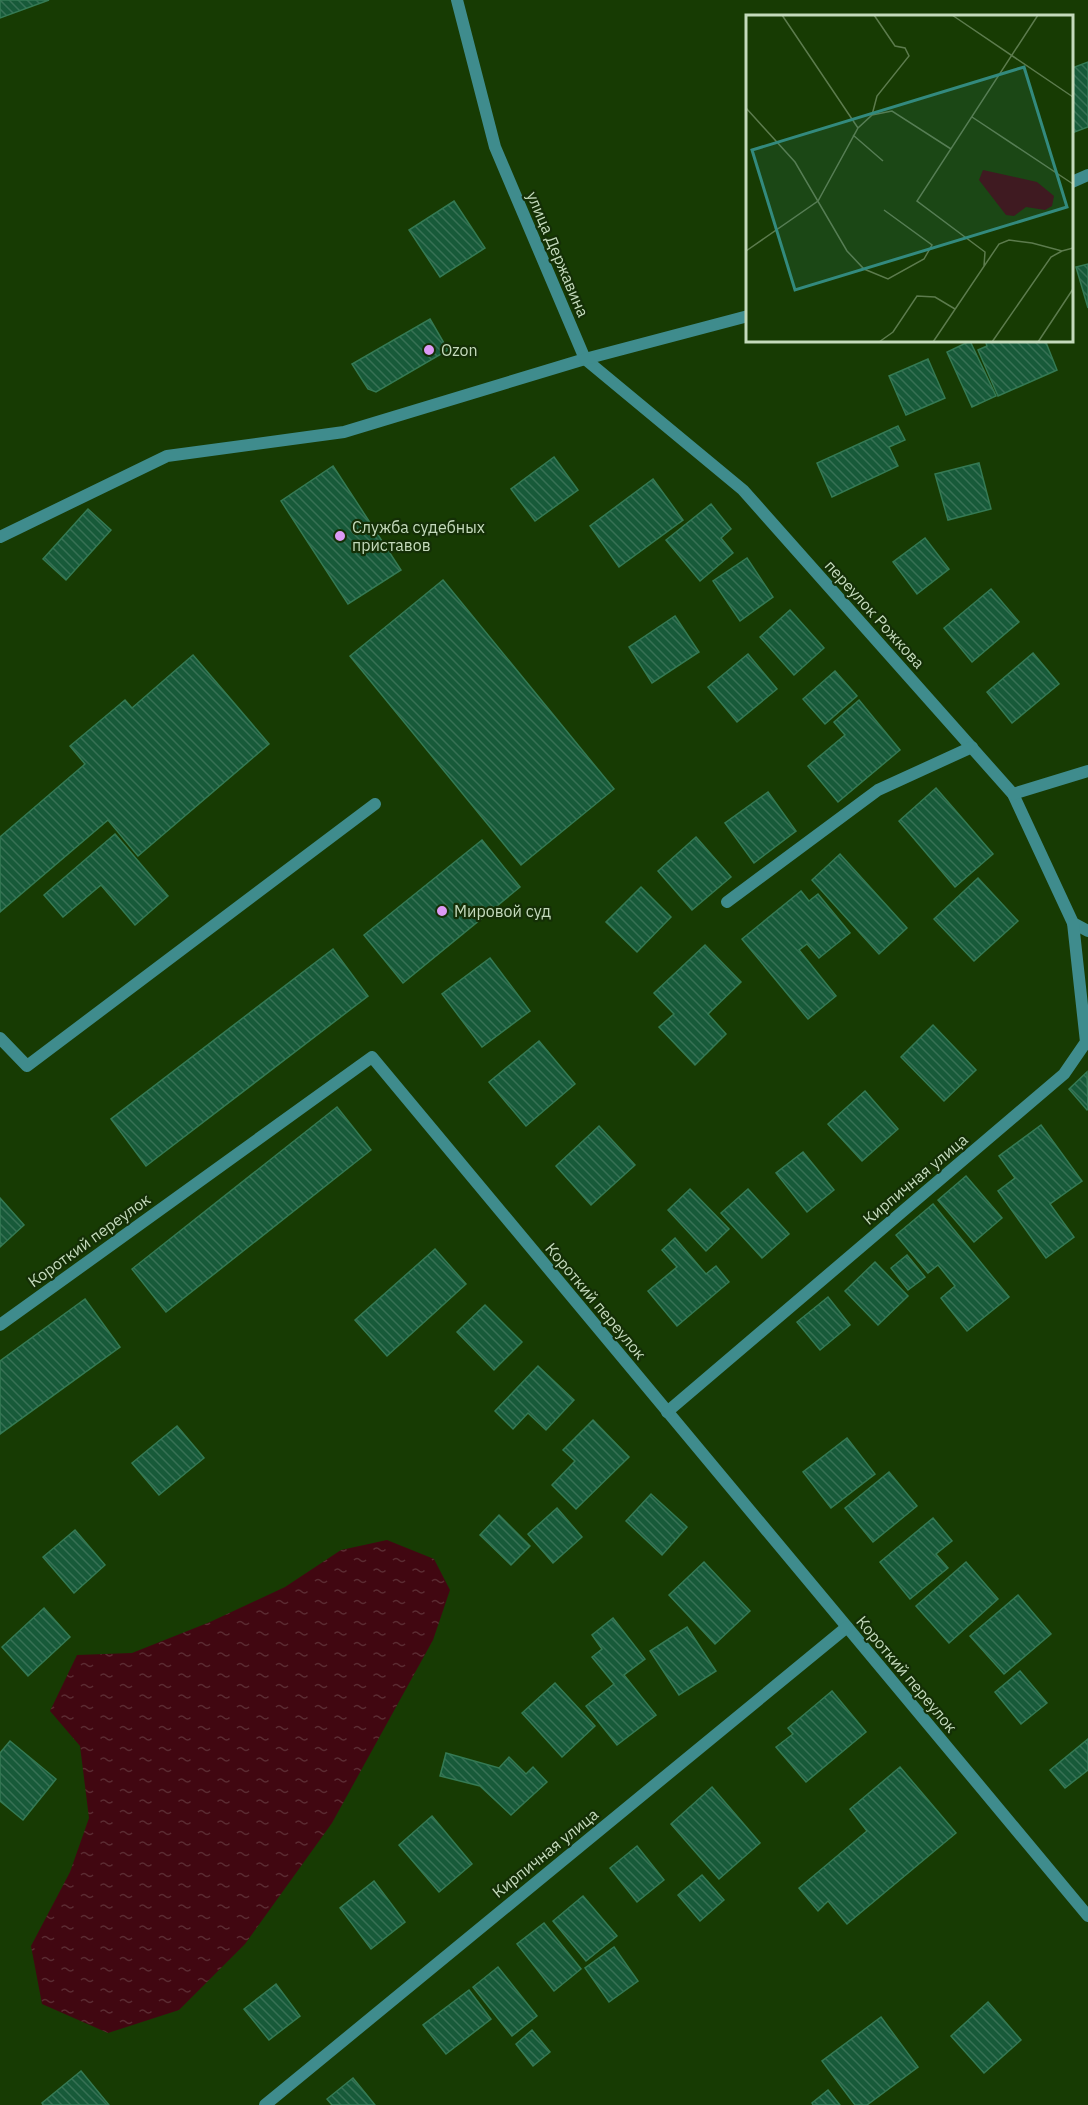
<svg xmlns="http://www.w3.org/2000/svg" width="1088" height="2105" viewBox="0 0 1088 2105" font-family="'IBM Plex Sans',sans-serif">
<style>
.water{fill:url(#water-ripples)}
.building{fill:url(#building-back-hatch);stroke:#357a54;stroke-width:1.5}
.lines{fill:none;stroke-linecap:round;stroke-linejoin:round}
.service{stroke:#3f8c8d;stroke-width:12}
.minor{stroke:#3f8c8d;stroke-width:12}
.poi-dot{fill:#dc99f4;stroke:#142f06;stroke-width:2}
.labels{text-anchor:middle;stroke-width:4.5;stroke-linejoin:round;paint-order:stroke}
.street-label{font-size:16px;fill:#c4dabc;stroke:#142f06}
.poi-label{font-size:16px;fill:#c4dabc;stroke:#142f06;text-anchor:start}
.inset-road{fill:none;stroke:#5c7b4d;stroke-width:1.5}
.view{fill:#338a7e;fill-opacity:0.15;stroke:#338a7e;stroke-width:3}
.inset-edge{fill:none;stroke:#c4dabc;stroke-width:3}
</style>
<defs>
<pattern id="water-ripples" width="26" height="14" patternUnits="userSpaceOnUse" patternTransform="scale(1.5)"><rect width="26" height="14" fill="#410711"/><path d="M2 4q2-2 4 0t4 0M15 11q2-2 4 0t4 0" fill="none" stroke="#5b2b32"/></pattern>
<pattern id="building-back-hatch" width="6" height="6" patternUnits="userSpaceOnUse" patternTransform="scale(1.5)"><rect width="6" height="6" fill="#175a39"/><path d="M-1 5l2 2M0 0l6 6M5-1l2 2" fill="none" stroke="#377154"/></pattern>
</defs>
<rect width="100%" height="100%" fill="#173b03"/>
<polygon class="water" points="387,1540 434,1559 450,1590 433,1640 332,1823 245,1944 179,2010 108,2033 42,2004 31,1946 70,1872 89,1818 80,1746 50,1711 77,1655 132,1653 210,1622 285,1587 341,1550"/>
<g class="building">
<polygon points="0,0 49,0 0,18"/>
<polygon points="1088,62 1088,127 1072,133 1072,68"/>
<polygon points="454,201 485,248 440,277 409,230"/>
<polygon points="1088,264 1088,308 1076,267"/>
<polygon points="430,319 448,350 376,392 368,389 352,364"/>
<polygon points="985,340 1045,340 1057,370 998,396 978,350 987,346"/>
<polygon points="970,341 996,396 972,407 947,352"/>
<polygon points="928,359 945,398 906,415 889,376"/>
<polygon points="898,426 905,440 889,447 898,466 832,497 817,463"/>
<polygon points="554,457 578,490 535,521 511,489"/>
<polygon points="979,463 991,509 948,520 935,474"/>
<polygon points="333,466 401,570 348,604 281,501"/>
<polygon points="653,479 683,520 619,567 590,526"/>
<polygon points="711,504 731,529 721,538 733,553 700,581 666,540"/>
<polygon points="88,509 111,530 66,580 43,559"/>
<polygon points="925,538 949,569 917,594 893,562"/>
<polygon points="747,558 773,597 740,621 713,581"/>
<polygon points="443,580 614,789 521,865 350,656"/>
<polygon points="991,589 1019,622 972,662 944,628"/>
<polygon points="790,610 824,648 794,675 760,637"/>
<polygon points="675,616 699,652 652,683 629,647"/>
<polygon points="1033,653 1059,684 1012,723 987,692"/>
<polygon points="748,654 777,689 737,722 708,687"/>
<polygon points="193,655 269,744 138,856 108,820 0,912 0,837 85,764 70,746 125,700 132,708"/>
<polygon points="835,671 857,696 825,724 803,699"/>
<polygon points="859,700 900,750 838,802 808,766 845,735 834,722"/>
<polygon points="936,788 993,854 955,887 899,821"/>
<polygon points="768,792 796,831 754,863 725,823"/>
<polygon points="115,834 168,896 135,925 101,885 63,917 44,895"/>
<polygon points="696,837 731,877 692,910 658,871"/>
<polygon points="482,840 520,887 403,983 364,935"/>
<polygon points="840,854 907,928 879,954 812,880"/>
<polygon points="978,878 1018,921 974,961 934,919"/>
<polygon points="641,887 671,917 637,952 606,922"/>
<polygon points="801,891 809,901 818,894 850,933 819,958 807,944 799,950 836,996 808,1019 742,939"/>
<polygon points="705,945 741,982 708,1014 726,1034 695,1065 659,1027 674,1014 654,993"/>
<polygon points="333,949 368,996 146,1166 111,1119"/>
<polygon points="490,958 530,1011 482,1047 442,994"/>
<polygon points="933,1025 976,1070 944,1101 901,1057"/>
<polygon points="539,1041 575,1084 526,1126 489,1082"/>
<polygon points="1087,1072 1088,1109 1087,1110 1069,1089"/>
<polygon points="865,1091 898,1129 862,1161 828,1124"/>
<polygon points="337,1107 371,1150 166,1312 132,1269"/>
<polygon points="1041,1125 1082,1181 1050,1204 1074,1237 1046,1258 998,1191 1015,1178 999,1156"/>
<polygon points="599,1126 635,1165 591,1205 556,1166"/>
<polygon points="803,1152 834,1190 807,1212 776,1173"/>
<polygon points="966,1176 1002,1218 974,1242 938,1200"/>
<polygon points="690,1189 729,1229 706,1251 668,1210"/>
<polygon points="748,1189 789,1234 762,1258 721,1213"/>
<polygon points="0,1198 24,1225 0,1247"/>
<polygon points="933,1204 1009,1297 967,1331 941,1298 955,1286 938,1265 928,1273 896,1235"/>
<polygon points="675,1238 706,1274 716,1266 729,1282 677,1326 648,1291 677,1267 662,1250"/>
<polygon points="435,1249 466,1284 387,1356 355,1320"/>
<polygon points="907,1255 925,1277 908,1290 891,1268"/>
<polygon points="875,1262 908,1296 878,1325 845,1291"/>
<polygon points="828,1297 850,1325 820,1350 797,1322"/>
<polygon points="85,1299 120,1347 0,1434 0,1361"/>
<polygon points="485,1305 522,1342 494,1370 457,1332"/>
<polygon points="538,1366 574,1400 546,1430 528,1413 513,1429 495,1411"/>
<polygon points="593,1420 629,1457 576,1509 552,1485 575,1461 563,1450"/>
<polygon points="177,1426 204,1458 159,1495 132,1463"/>
<polygon points="847,1438 875,1474 831,1508 803,1472"/>
<polygon points="889,1472 917,1506 873,1542 845,1508"/>
<polygon points="651,1494 687,1527 662,1555 626,1521"/>
<polygon points="557,1508 582,1537 553,1563 528,1534"/>
<polygon points="499,1515 530,1546 511,1565 480,1535"/>
<polygon points="933,1518 952,1541 936,1554 948,1568 910,1599 880,1562"/>
<polygon points="75,1530 105,1565 74,1593 43,1557"/>
<polygon points="704,1562 750,1611 715,1644 669,1595"/>
<polygon points="966,1562 998,1599 949,1643 916,1606"/>
<polygon points="1018,1595 1051,1634 1004,1674 970,1636"/>
<polygon points="44,1608 70,1637 28,1676 2,1647"/>
<polygon points="613,1618 645,1659 624,1675 656,1715 617,1745 586,1706 614,1684 592,1657 602,1649 592,1635"/>
<polygon points="687,1627 716,1671 679,1695 650,1651"/>
<polygon points="1020,1671 1047,1703 1021,1724 995,1692"/>
<polygon points="555,1683 595,1726 562,1757 522,1713"/>
<polygon points="832,1691 866,1732 806,1782 776,1747 793,1734 788,1728"/>
<polygon points="1088,1739 1088,1770 1065,1788 1050,1770"/>
<polygon points="10,1741 56,1779 23,1820 0,1801 0,1753"/>
<polygon points="446,1753 499,1768 509,1757 526,1774 533,1767 547,1782 511,1815 480,1786 440,1776"/>
<polygon points="900,1767 956,1833 847,1924 828,1901 818,1911 799,1888 867,1831 850,1809"/>
<polygon points="712,1787 760,1843 719,1879 671,1824"/>
<polygon points="432,1816 472,1864 439,1892 399,1845"/>
<polygon points="637,1846 664,1880 637,1902 610,1868"/>
<polygon points="702,1875 724,1900 700,1921 678,1895"/>
<polygon points="374,1881 405,1922 371,1949 340,1908"/>
<polygon points="583,1896 617,1936 586,1961 553,1921"/>
<polygon points="544,1923 581,1969 554,1991 517,1944"/>
<polygon points="614,1947 638,1981 609,2002 585,1968"/>
<polygon points="498,1967 537,2016 512,2036 473,1987"/>
<polygon points="276,1984 300,2016 269,2040 244,2009"/>
<polygon points="469,1990 491,2019 446,2054 423,2025"/>
<polygon points="988,2002 1021,2040 984,2073 951,2036"/>
<polygon points="881,2017 918,2067 867,2105 855,2105 822,2061"/>
<polygon points="532,2030 550,2052 533,2066 516,2044"/>
<polygon points="81,2071 109,2105 43,2105 42,2103"/>
<polygon points="353,2078 375,2105 332,2105 327,2099"/>
<polygon points="828,2090 840,2105 813,2105 812,2103"/>
</g>
<g class="lines">
<g class="service">
<polyline points="0,537 167,456 344,432 585,359"/>
<polyline points="0,1038 27,1066 375,804"/>
</g>
<g class="minor">
<polyline points="457,0 495,147 585,359 743,490 1013,794 1073,923 1088,931"/>
<polyline points="1072,182 1088,175"/>
<polyline points="585,359 748,316"/>
<polyline points="1013,794 1088,771"/>
<polyline points="727,902 878,790 972,747"/>
<polyline points="0,1325 372,1057 1088,1916"/>
<polyline points="667,1412 1064,1074 1086,1042 1073,923"/>
<polyline points="265,2105 847,1627"/>
</g>
</g>
<g class="poi-dot">
<circle cx="429" cy="350" r="6"/>
<circle cx="340" cy="536" r="6"/>
<circle cx="442" cy="911" r="6"/>
</g>
<g class="labels">
<g class="street-label">
<text transform="translate(558 254) rotate(67)" y="6">улица Державина</text>
<text transform="translate(875 614) rotate(48)" y="6">переулок Рожкова</text>
<text transform="translate(915 1179) rotate(-40)" y="6">Кирпичная улица</text>
<text transform="translate(89 1240) rotate(-36)" y="6">Короткий переулок</text>
<text transform="translate(596 1301) rotate(50)" y="6">Короткий переулок</text>
<text transform="translate(907 1674) rotate(50)" y="6">Короткий переулок</text>
<text transform="translate(545 1853) rotate(-39)" y="6">Кирпичная улица</text>
</g>
<g class="poi-label">
<text x="441" y="356">Ozon</text>
<text x="352" y="533">Служба судебных<tspan x="352" dy="18">приставов</tspan></text>
<text x="454" y="917">Мировой суд</text>
</g>
</g>
<g transform="translate(746 15)">
<rect width="327" height="327" fill="#173b03"/>
<path d="M 237,155 L 291,167 L 308,181 L 306,191 L 299,195 L 280,192 L 268,201 L 260,200 L 233,165 Z" fill="#410711"/>
<path class="inset-road" d="M 36,0 L 112,113M 206,0 L 327,82M 0,93 L 49,147 L 101,236 L 118,254 L 142,264 L 178,244 L 186,230 L 138,195M 126,100 L 146,96 L 205,134M 226,102 L 327,169M 107,120 L 137,146M 0,236 L 72,186 L 112,113 L 126,100 L 131,81 L 163,41 L 159,33 L 149,31 L 128,0M 238,251 L 239,237 L 171,186 L 292,0M 133,327 L 147,317 L 171,281 L 189,282 L 209,294M 187,327 L 253,229 L 263,225 L 286,228 L 316,236 L 327,233M 246,327 L 305,242 L 316,236M 292,327 L 327,274"/>
<path class="view" d="M 278,52 L 321,192 L 49,275 L 6,135 Z"/>
<rect width="327" height="327" class="inset-edge"/>
</g>
</svg>
